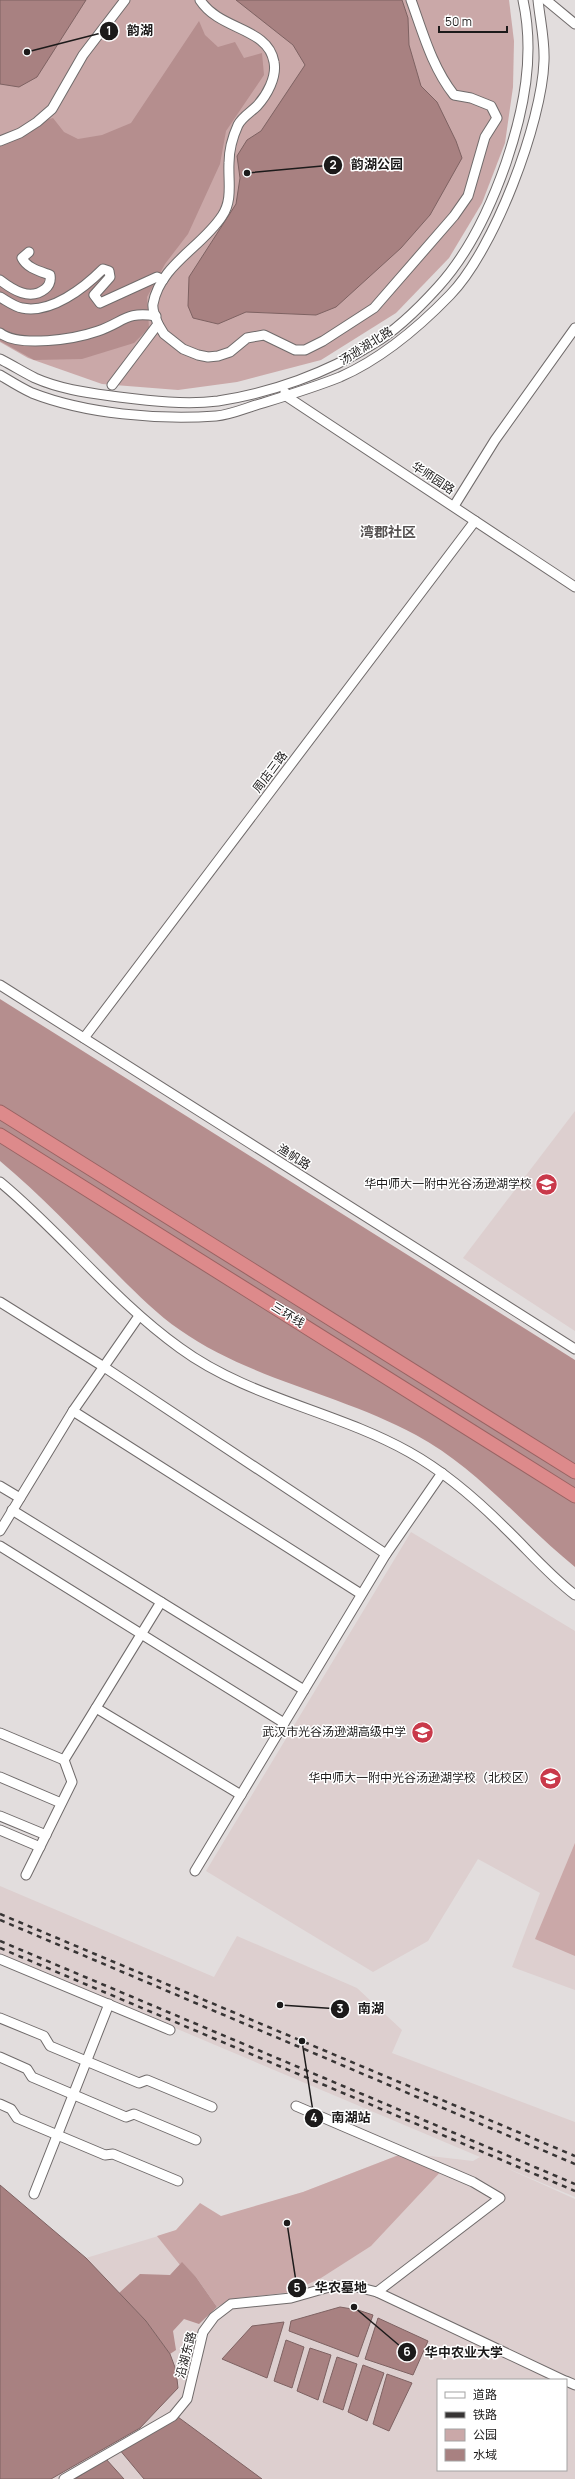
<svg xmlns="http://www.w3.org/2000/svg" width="575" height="2479" viewBox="0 0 575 2479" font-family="Manrope,'Noto Sans SC',sans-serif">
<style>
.built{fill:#ddcfcf;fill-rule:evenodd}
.green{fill:#caa8a8}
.forest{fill:#b58e8e}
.water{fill:#a88181;stroke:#7e6262}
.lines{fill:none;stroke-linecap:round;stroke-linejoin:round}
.minor-casing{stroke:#706b6b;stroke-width:11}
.highway-casing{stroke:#996363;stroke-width:15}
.minor{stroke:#fff;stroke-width:9}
.highway{stroke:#dd8a8b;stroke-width:13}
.rail{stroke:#373434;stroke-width:2.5;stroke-dasharray:5 5;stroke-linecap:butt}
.labels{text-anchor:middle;stroke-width:3;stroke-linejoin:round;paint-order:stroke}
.street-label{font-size:12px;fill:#1c1a1a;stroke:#fff}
.poi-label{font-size:12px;fill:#1c1a1a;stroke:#fff;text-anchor:end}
.quarter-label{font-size:14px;font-weight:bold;fill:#555151;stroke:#fff}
.leader{fill:none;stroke:#1c1a1a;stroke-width:1.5}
.callout-dot{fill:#1c1a1a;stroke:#fff;stroke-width:1.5}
.mark-label{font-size:12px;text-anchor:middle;font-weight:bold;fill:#fff}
.callout-label{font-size:13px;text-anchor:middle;font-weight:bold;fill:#1c1a1a;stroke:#fff;stroke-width:3;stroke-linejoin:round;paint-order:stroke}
</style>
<rect width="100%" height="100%" fill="#e2dddd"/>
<g class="built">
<polygon points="575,1111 575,1331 463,1258"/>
<polygon points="411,1532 575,1631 575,1990 512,1967 540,1893 478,1859 428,1941 373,1972 206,1871"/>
<path d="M 0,1886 L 214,1977 L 237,1936 L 357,1988 L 402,2030 L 392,2053 L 575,2122 L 575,2197 L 500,2165 L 575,2199 L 575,2479 L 51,2479 L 63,2471 L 146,2321 L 86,2258 L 303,2192 L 404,2153 L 473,2161 L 480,2157 L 0,1954 ZM 438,2380 L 566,2380 L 566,2470 L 438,2470 Z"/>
</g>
<g class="green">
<polygon points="0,0 509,0 514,41 513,87 505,143 482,203 449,258 396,313 321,360 237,382 178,390 102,384 28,358 0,342"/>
<polygon points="575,1843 575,1956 535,1939"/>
<polygon points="404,2153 445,2167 371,2246 321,2278 291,2292 232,2299 217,2307 196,2277 182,2263 180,2265 157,2236 176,2230 200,2203 221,2216 303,2192"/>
</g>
<g class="forest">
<polygon points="199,21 205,35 218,47 235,42 244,58 262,53 264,75 226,131 220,164 188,234 165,264 147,297 149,328 134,343 82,359 34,360 0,341 0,141 37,122 53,118 64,132 78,139 102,135 131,123"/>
<path d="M 0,999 L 575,1360 L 575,1567 C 521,1523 477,1468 416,1435 C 341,1394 251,1380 180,1330 C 158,1315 138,1295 119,1276 C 80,1237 42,1196 0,1161 Z"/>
<polygon points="182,2262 196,2277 217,2307 199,2324 184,2319 173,2331 176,2350 170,2354 146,2321 119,2293 140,2274 170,2275"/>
</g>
<g class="water">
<polygon points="0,0 86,0 37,77 19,87 0,84"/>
<polygon points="236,0 402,0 408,18 409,45 421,86 437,102 456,141 462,158 430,215 401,248 336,307 316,315 246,312 218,324 193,318 188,306 189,277 236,204 240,178 237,156 247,140 261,131 305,65 293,45"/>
<polygon points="0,2185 86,2258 146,2321 170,2354 176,2370 178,2388 140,2428 51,2479 0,2479"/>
<polygon points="340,2307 358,2310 373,2315 358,2357 289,2331 291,2321"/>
<polygon points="378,2318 428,2341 413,2375 365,2359"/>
<polygon points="284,2322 267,2378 222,2359 252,2326"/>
<polygon points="286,2340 304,2347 292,2388 274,2381"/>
<polygon points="310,2348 331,2355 318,2400 297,2391"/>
<polygon points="337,2357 357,2364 343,2410 323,2402"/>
<polygon points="363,2365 384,2373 367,2421 348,2412"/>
<polygon points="387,2374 412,2383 389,2431 373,2424"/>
<polygon points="178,2417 262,2479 144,2479 119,2449"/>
<polygon points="106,2459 124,2479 75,2479"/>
</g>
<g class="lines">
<defs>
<g id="minor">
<polyline points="546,0 575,24"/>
<polyline points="0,141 20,133 37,122 52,109 83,55 125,0"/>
<path d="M 0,280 C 13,290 30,301 45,289 C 50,285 51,281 50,275 C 39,271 27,268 22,258 L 29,252"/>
<path d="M 0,297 C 7,301 15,307 22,308 C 51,314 84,288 103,269 L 109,271 L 110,277 L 94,295 L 100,303 L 157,277 L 163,280"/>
<path d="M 158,324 L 164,334 L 183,349 L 198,355 L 208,357 L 218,356 L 230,352 L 247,338 L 264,335 L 295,350 L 305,350 L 323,341 L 374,308 L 454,216 L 468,196 L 485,137 L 497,118 L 491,106 L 471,98 L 454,95 C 432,67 423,33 411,0"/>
<path d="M 0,333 C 20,348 75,339 98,331 C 124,322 126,311 156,316"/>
<path d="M 0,359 C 12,365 23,372 35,378 C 62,390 91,393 119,397 C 151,401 186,405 218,401 C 271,393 327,373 373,344 C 397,330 419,308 438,287 C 469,253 491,206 506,163 C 524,110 535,55 523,0"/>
<path d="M 0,375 C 10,381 21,388 32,393 C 86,414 158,420 216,416 C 231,415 248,407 263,403 C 289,395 315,387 340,377 C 381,359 419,327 450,295 C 494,250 542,123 544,61 C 545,41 540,20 538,0"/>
<path d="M 112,385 L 158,324 C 156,319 152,309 153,304 C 160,265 202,247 222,216 C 233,200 228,181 229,163 C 229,151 233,136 238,125 C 242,117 251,112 257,106 C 267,95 277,77 274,62 C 268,27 220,31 200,0"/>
<polyline points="285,392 286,396 575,587"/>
<polyline points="454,506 495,440 575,328"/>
<polyline points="0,985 575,1349"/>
<polyline points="84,1038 475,521"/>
<path d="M 0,1182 C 63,1234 113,1300 180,1348 C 248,1398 336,1411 409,1452 C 445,1472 476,1499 505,1528 C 529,1551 548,1574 575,1595"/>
<polyline points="0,1302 104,1367 386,1554"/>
<polyline points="73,1411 361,1594"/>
<polyline points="0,1486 20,1498"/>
<polyline points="12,1510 161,1602 64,1760 72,1782 26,1875"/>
<polyline points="0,1531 73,1411 139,1316"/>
<polyline points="0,1546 284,1723"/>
<polyline points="161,1602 304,1690"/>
<polyline points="96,1708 241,1795"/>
<polyline points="0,1733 64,1760"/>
<polyline points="0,1777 61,1803"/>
<polyline points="0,1816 46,1835"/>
<polyline points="0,1830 40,1847"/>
<polyline points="195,1871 386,1554 442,1473"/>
<polyline points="0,1959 170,2030"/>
<polyline points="0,2018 44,2036 50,2046 139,2083 147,2080 212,2107"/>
<polyline points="0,2057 27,2069 32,2077 126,2117 134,2114 196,2140"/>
<polyline points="0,2104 11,2109 17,2118 105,2155 113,2154 178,2181"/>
<polyline points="296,2106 473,2182 500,2198 377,2292"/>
<polyline points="34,2194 109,2004"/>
<polyline points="566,2381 575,2385"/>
<polyline points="64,2479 173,2416 187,2399 203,2332 214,2317 231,2304 291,2298 333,2286 357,2287 377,2292 563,2380"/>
</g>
<g id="highway">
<polyline points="0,1112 575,1472"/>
<polyline points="0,1135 575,1496"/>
</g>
</defs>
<use href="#minor" class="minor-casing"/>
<use href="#highway" class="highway-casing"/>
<use href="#minor" class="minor"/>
<use href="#highway" class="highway"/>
<g class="rail">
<polyline points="0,1914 575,2156"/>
<polyline points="0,1920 575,2164"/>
<polyline points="0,1941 575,2184"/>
<polyline points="0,1948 575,2191"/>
</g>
</g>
<defs>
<symbol id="school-disc" viewBox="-11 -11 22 22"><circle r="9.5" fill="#c9394a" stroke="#fff"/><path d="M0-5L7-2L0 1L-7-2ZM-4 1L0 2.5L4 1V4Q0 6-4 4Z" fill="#fff"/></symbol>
</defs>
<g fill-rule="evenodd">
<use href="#school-disc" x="534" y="1172" width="25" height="25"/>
<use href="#school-disc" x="410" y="1720" width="25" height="25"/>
<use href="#school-disc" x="538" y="1766" width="25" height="25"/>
</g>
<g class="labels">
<g class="street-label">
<text transform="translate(366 346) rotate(-32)" y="4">汤逊湖北路</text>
<text transform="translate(433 478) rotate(33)" y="4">华师园路</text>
<text transform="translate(270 772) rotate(-53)" y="4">周店三路</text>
<text transform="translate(294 1157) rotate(32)" y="4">渔帆路</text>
<text transform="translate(288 1315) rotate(32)" y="4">三环线</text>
<text transform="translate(186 2355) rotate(-75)" y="4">沿湖东路</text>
</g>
<g class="poi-label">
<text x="532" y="1188">华中师大一附中光谷汤逊湖学校</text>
<text x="406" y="1736">武汉市光谷汤逊湖高级中学</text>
<text x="536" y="1782">华中师大一附中光谷汤逊湖学校（北校区）</text>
</g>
<g class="quarter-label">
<text x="388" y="537">湾郡社区</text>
</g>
</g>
<path class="leader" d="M27 52L109 31M247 173L333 165M280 2005L340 2009M302 2041L314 2118M287 2223L297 2288M354 2307L407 2352"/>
<g class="callout-dot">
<circle cx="27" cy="52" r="4"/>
<circle cx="247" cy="173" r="4"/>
<circle cx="280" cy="2005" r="4"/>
<circle cx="302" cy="2041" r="4"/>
<circle cx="287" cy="2223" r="4"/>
<circle cx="354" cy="2307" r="4"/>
<circle cx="109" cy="31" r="10"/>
<circle cx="333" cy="165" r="10"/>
<circle cx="340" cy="2009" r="10"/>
<circle cx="314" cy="2118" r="10"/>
<circle cx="297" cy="2288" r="10"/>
<circle cx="407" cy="2352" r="10"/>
</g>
<g class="mark-label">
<text x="109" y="35">1</text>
<text x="333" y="169">2</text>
<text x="340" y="2013">3</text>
<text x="314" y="2122">4</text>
<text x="297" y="2292">5</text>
<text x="407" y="2356">6</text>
</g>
<g class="callout-label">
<text x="140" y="35">韵湖</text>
<text x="377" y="169">韵湖公园</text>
<text x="371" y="2013">南湖</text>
<text x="351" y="2122">南湖站</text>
<text x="341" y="2292">华农墓地</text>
<text x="464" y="2357">华中农业大学</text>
</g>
<rect x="437" y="2379" width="130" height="92" fill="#ffffff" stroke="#a4a3a3"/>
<rect x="445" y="2392" width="20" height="6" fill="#ffffff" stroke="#a4a3a3"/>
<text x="473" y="2399" font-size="12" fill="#1c1a1a">道路</text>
<rect x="445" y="2412" width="20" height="6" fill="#373434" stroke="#a4a3a3"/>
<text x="473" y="2419" font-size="12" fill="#1c1a1a">铁路</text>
<rect x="445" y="2429" width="20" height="12" fill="#caa8a8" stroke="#a4a3a3"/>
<text x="473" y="2439" font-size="12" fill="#1c1a1a">公园</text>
<rect x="445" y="2449" width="20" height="12" fill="#a88181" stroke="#a4a3a3"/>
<text x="473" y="2459" font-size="12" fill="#1c1a1a">水域</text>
<path d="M439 26v6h68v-6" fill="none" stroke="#1c1a1a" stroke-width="2"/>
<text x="445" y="26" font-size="12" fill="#1c1a1a" stroke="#ffffff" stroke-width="3" paint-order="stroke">50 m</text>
</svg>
